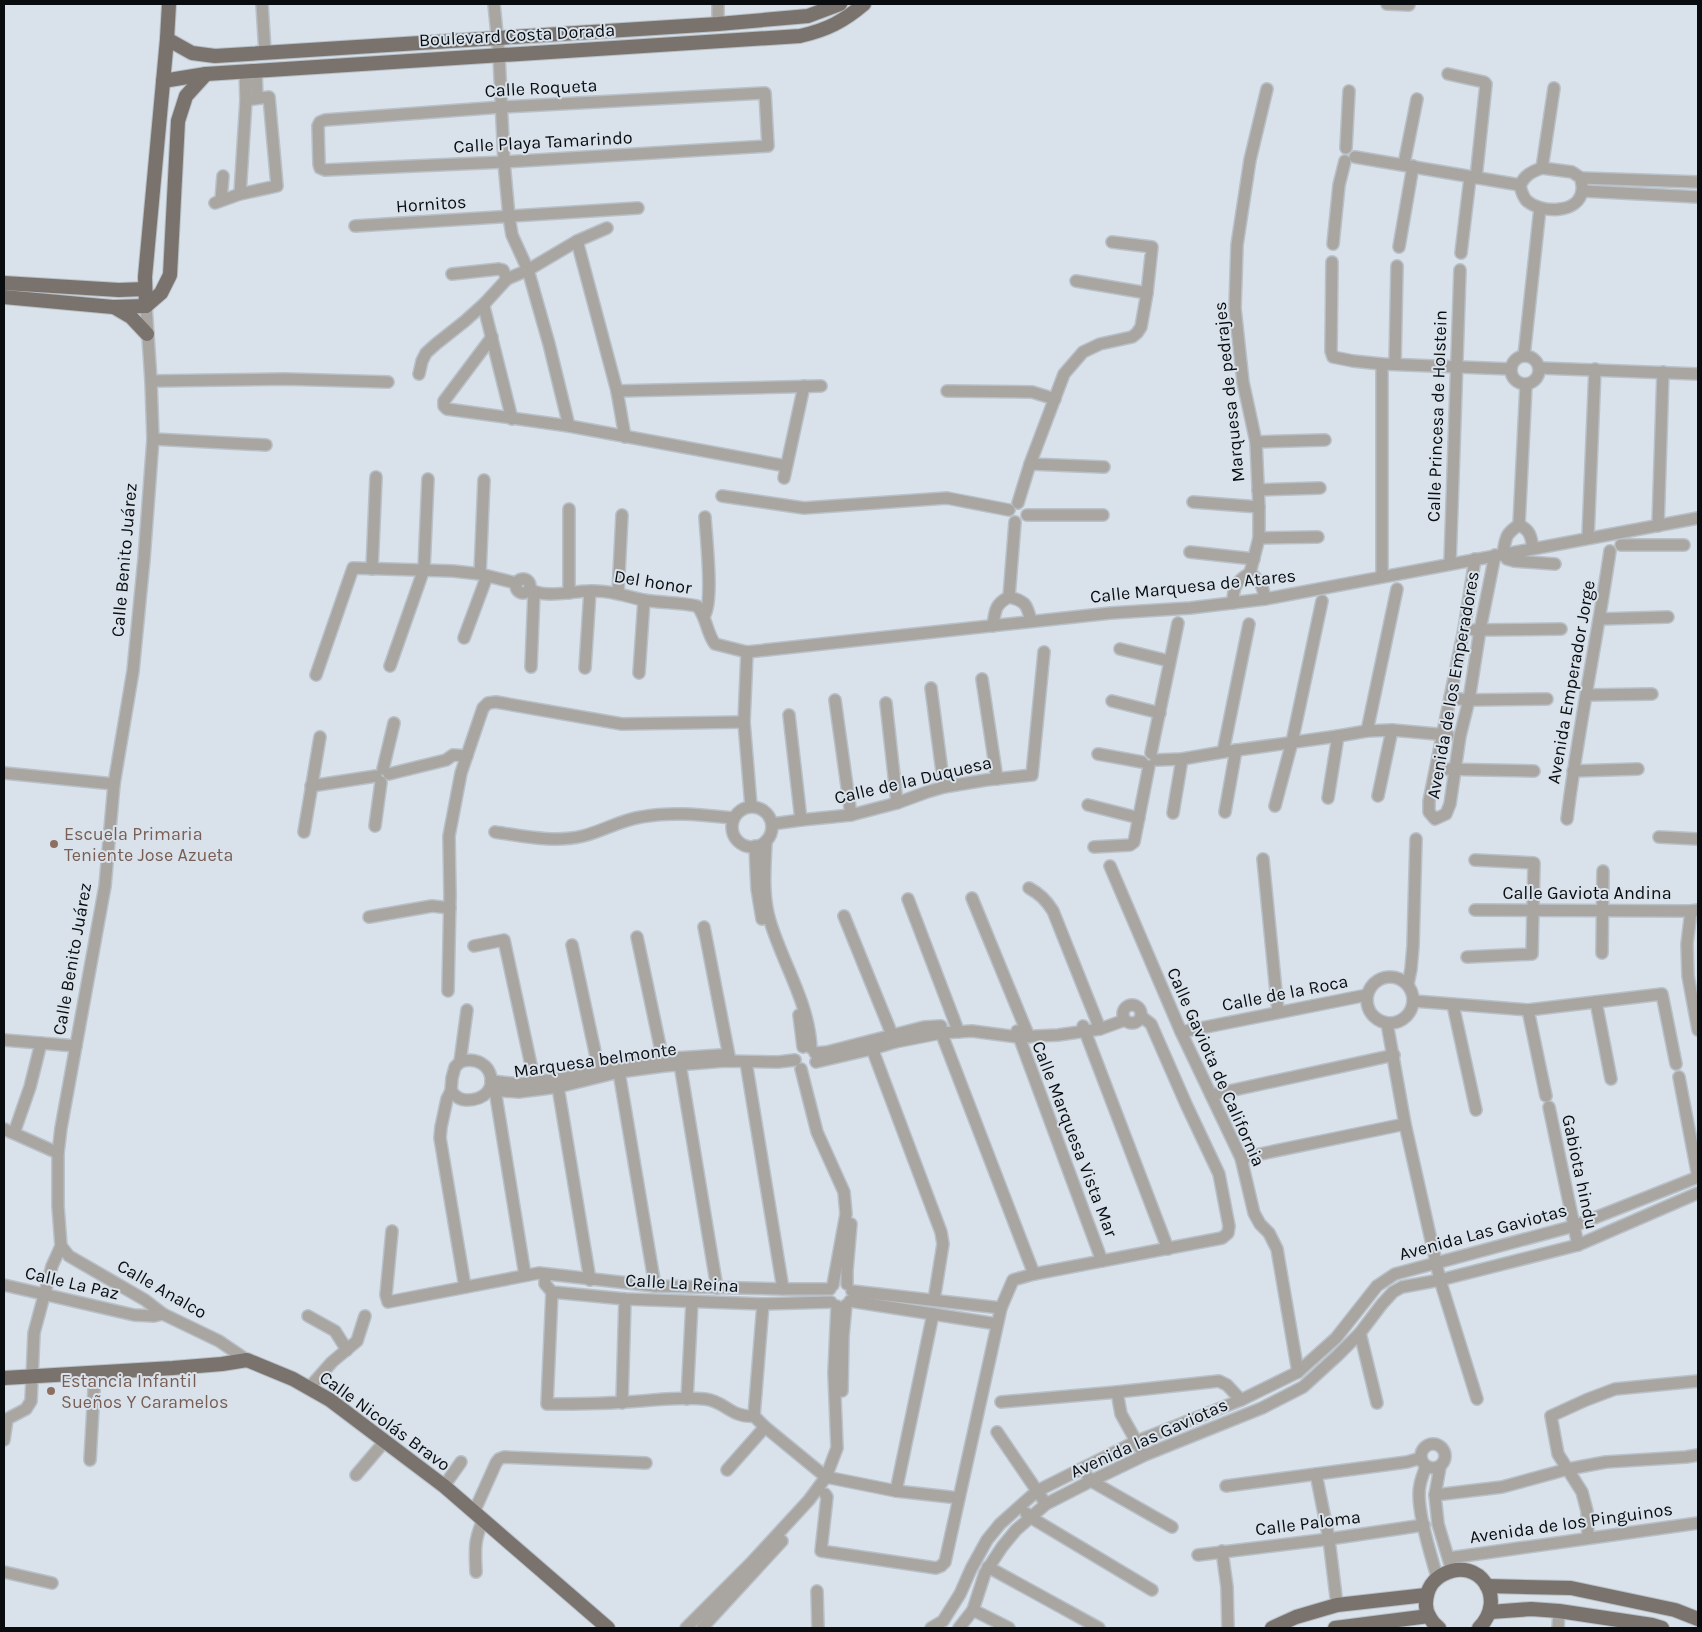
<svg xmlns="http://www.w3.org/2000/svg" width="1702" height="1632" viewBox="0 0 1702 1632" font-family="Karla,sans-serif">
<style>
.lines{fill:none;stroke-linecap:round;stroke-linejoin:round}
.minor-casing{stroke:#b8c0c8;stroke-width:14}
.major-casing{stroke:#b8c0c8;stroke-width:16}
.minor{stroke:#a9a5a1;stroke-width:11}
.major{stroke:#7a736d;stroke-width:14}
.education-dot{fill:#8d6e63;stroke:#d9e2eb;stroke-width:2}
.labels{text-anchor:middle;stroke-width:4;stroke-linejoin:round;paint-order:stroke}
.street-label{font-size:18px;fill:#0a0d10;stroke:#d9e2eb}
.education-label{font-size:18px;fill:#785e54;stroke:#d9e2eb;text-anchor:start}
</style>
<rect width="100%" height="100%" fill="#d9e2eb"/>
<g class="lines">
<defs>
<g id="minor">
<polyline points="262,4 265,52"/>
<polyline points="494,4 499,55 504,162 509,217 512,235 528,270 549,344 569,426"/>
<polyline points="718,4 718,24"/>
<polyline points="1387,4 1409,5 1409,4"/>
<polyline points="256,71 257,98"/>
<polyline points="1448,74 1484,82 1486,84 1476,178"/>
<polygon points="765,93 768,146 504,162 325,170 320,168 319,164 318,126 320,122 325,120 502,107"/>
<polyline points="1346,148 1349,91"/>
<polyline points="1355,157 1520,185"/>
<polyline points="1404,164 1417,99"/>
<path d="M 1542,168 L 1572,172 L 1581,178 C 1581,182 1583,187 1582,190 C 1580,214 1540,214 1526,200 C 1523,196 1521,190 1520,185 C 1525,175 1531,172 1542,168 Z"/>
<polyline points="1542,168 1554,88"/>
<polyline points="1581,178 1698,182"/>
<polyline points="1583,191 1698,197"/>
<polyline points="240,194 246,100 245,71"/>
<polyline points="221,200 223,176"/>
<polyline points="215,203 240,194 277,186 269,97 246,100"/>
<polyline points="355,226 638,208"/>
<polyline points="577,241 617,391 625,437"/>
<polyline points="1333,244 1339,185 1345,161"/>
<polyline points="1399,247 1413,166"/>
<polyline points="1461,253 1470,178"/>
<polyline points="1332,262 1331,351 1333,357 1353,361 1382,364 1511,369"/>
<polyline points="452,274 499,269 503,270 507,279"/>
<polyline points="1076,281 1147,293"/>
<polyline points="485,303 484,307 512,419"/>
<polyline points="492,337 444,401 444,406 447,409 569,426 786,466"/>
<circle cx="1525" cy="370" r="14"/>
<polyline points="1524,356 1540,208"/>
<polyline points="1395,363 1397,266"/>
<polyline points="1540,368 1698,374"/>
<polyline points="419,374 422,361 426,353 436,344 465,321 485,303 507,279 528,270 577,241 607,228"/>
<polyline points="151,381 285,379 388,382"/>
<polyline points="617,391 821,386"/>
<polyline points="947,391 1032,392 1055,399"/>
<polyline points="153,439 266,445"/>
<polyline points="1256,442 1325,440"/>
<polyline points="1030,464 1104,467"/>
<polyline points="784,478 804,386"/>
<polyline points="1258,490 1320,488"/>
<polyline points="722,496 804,508 947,498 1009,510"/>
<polyline points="1193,502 1259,507"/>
<polyline points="1018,503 1030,464 1064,374 1083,352 1100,344 1132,337 1137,333 1141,327 1147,293 1152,247 1112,242"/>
<polyline points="569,509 569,593"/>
<polyline points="1027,515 1103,515"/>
<polyline points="1519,525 1526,385"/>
<path d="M 1519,525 C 1505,534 1506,538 1503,553 L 1507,559 L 1514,561 L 1555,564"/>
<path d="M 1519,525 C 1530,530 1531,536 1533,548"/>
<polyline points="1658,526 1663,372"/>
<polyline points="1588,537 1595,369"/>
<polyline points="1259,538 1318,537"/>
<polyline points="1621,545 1684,545"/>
<polyline points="1190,552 1254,559"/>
<polyline points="1475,559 1464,629 1429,801 1429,812 1435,819 1446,814 1450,804 1460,736 1469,700 1480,630 1495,555"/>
<polyline points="1450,564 1460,270"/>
<polyline points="372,569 376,477"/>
<polyline points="1250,573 1259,538 1259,507 1256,442 1243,382 1235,308 1237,245 1250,160 1267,89"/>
<path d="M 1250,573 C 1260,580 1263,586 1265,599"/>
<polyline points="480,574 484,480"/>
<polyline points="1382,576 1382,364"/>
<circle cx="523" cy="586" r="7"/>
<path d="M 530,589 C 544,599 573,591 590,591 C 609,590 625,596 643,600 C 661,603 680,602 697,606 C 707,617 706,632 715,644 L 747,652 L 1111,613 L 1190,608 L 1265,599 L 1698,518"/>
<polyline points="618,593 622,515"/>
<polyline points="1009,597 1015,522"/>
<path d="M 1233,603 C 1233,586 1236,582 1250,573"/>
<path d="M 704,616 C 714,603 706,537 705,517"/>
<polyline points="1600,619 1668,617"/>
<path d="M 993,626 C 995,611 995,604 1009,597 C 1026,601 1027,605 1031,621"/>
<polyline points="1474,630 1561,629"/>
<polyline points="464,638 487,576"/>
<polyline points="1120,649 1169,661"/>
<polyline points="747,652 744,722 751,806"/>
<polyline points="390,666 424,569 428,479"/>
<polyline points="531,667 534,592"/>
<polyline points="585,668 590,591"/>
<polyline points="639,673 644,600"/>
<polyline points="316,675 353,568 453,571 480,574 516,583"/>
<polyline points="982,679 997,779"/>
<polyline points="931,688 944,787"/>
<polyline points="1587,695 1652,694"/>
<polyline points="1450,698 1469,700 1547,699"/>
<polyline points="835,700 851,815"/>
<polyline points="1112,701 1160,713"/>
<polyline points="886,703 897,803"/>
<polyline points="789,715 801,820"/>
<polyline points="1367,731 1397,589"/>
<polyline points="1223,752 1249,624"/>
<polyline points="1151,753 1178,623"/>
<polyline points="1098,754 1142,762"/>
<polyline points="1156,760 1182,759 1223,752 1338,736 1367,731 1392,730 1448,735"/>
<polyline points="383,769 394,723"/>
<polyline points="1436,769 1534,771"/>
<polyline points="1573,771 1638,769"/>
<polyline points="4,773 114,784"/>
<polyline points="389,774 446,760 453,755 467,756"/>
<polyline points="311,786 376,776"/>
<polyline points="1378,796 1392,730"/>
<polyline points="1328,798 1338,736"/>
<polyline points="1088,805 1139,818"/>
<polyline points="1275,806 1292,742 1322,601"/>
<circle cx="752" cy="827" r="20"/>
<polyline points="1225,812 1236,750"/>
<polyline points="1173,813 1182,759"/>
<path d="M 1567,819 C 1578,729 1597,640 1610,551"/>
<polyline points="772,824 801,820 851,815 897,803 927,792 944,787 986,780 1032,775 1044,652"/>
<polyline points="375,826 381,782"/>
<polyline points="304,832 320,737"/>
<path d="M 495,832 C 524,836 554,843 583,836 C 603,831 621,820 641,817 C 672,811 703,815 734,818"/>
<polyline points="1659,837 1698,839"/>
<path d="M 766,841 C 765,867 762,895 770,921 C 783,964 809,1003 811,1048"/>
<polyline points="755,846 757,889 762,919"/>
<polyline points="1094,847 1130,845 1134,842 1149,766"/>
<polyline points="1263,859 1278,1012"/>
<polyline points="1110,866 1181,1032 1241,1158 1254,1213 1260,1224 1269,1233 1277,1249 1298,1372"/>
<path d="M 1029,888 C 1040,894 1046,900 1053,911 L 1100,1029"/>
<polyline points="972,898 1029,1037"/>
<polyline points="908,899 956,1025 958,1032"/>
<polyline points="1475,910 1691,911 1698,910"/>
<polyline points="1691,911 1687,944 1688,976 1698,1030"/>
<polyline points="844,916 895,1042"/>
<polyline points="369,917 432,906 450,908"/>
<polyline points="704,927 730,1061"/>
<polyline points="637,937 664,1065"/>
<polyline points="572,945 600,1075"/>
<polyline points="474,946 504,940 536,1088"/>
<polyline points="1602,953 1603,871"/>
<polyline points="1467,957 1532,954 1534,863 1475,860"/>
<circle cx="1390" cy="1000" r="23"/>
<polyline points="1408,984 1411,969 1413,946 1416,839"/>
<polyline points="448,991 450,895 449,836 461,773 483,708 488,703 496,702 622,724 744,722"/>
<polyline points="1414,1001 1528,1010 1662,994 1676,1064"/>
<polyline points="1596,1002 1611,1079"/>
<circle cx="1132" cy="1014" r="9"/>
<polyline points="1453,1005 1476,1110"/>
<polyline points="1528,1010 1546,1096"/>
<polyline points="799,1015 803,1047"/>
<polyline points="1387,1023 1405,1124 1440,1280 1477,1399"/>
<polyline points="1083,1026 1168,1249"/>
<polyline points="939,1027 1034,1274"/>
<polyline points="1017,1031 1102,1261"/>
<polyline points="1181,1032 1367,995"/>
<polyline points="4,1040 76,1046"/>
<polyline points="870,1043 941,1232 943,1244 934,1300"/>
<polyline points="815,1053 827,1052 924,1027 941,1026"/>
<polyline points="679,1058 717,1288"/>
<polyline points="746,1062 783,1289"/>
<polyline points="816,1062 872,1049 895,1042 941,1033 972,1031 1018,1037 1058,1035 1100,1029 1125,1020"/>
<polyline points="801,1069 817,1132 844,1192 846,1214 833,1285"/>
<polyline points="619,1072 655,1286"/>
<polyline points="1679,1077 1698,1177"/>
<polyline points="491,1081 520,1084 569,1077 631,1061 721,1055"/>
<polyline points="558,1087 590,1280"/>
<polyline points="490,1090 519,1092 558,1087 619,1072 664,1066 725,1061 778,1062 795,1060"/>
<polyline points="495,1090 525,1275"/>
<path d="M 451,1091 C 456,1097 460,1100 467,1100 C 505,1100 495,1051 460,1062"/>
<polyline points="1211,1095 1394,1055"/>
<polyline points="1549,1107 1578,1245"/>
<polyline points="4,1129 58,1153"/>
<polyline points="14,1133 30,1087 41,1043"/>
<polyline points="1241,1158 1405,1124"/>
<polyline points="392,1231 386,1295 388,1302 539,1273 655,1286 783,1289 830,1289"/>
<polyline points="61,1246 69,1256 145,1300 163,1314 219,1341 247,1360"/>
<polyline points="545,1274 545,1284 552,1292 625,1299 763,1304 831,1302"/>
<polyline points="847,1284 847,1270 851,1224"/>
<polyline points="4,1285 134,1315 154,1316 163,1314"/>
<polyline points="465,1287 440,1138 441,1127 447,1099 451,1091 452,1078 455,1067 460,1062 467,1010"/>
<polyline points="852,1291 1001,1308"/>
<path d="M 552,1292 L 547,1404 C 572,1404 598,1404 624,1402 C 651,1401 678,1396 705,1399 C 725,1401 731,1418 754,1416 L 765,1427 L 826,1477 L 896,1491 L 959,1498"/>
<polyline points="850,1301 997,1324"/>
<polyline points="308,1316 335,1331 347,1350"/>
<polyline points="1360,1333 1377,1403"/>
<polyline points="309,1388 332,1362 357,1341 365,1316"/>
<polyline points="842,1391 843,1336 846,1305"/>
<polyline points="1117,1392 1121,1414 1140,1448"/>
<polyline points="687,1399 692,1302"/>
<polyline points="1001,1402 1117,1392 1219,1381 1227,1385 1241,1400"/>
<polyline points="622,1403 625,1299"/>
<polyline points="754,1416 763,1304"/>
<polyline points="997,1432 1046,1504"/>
<polyline points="4,1440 7,1419 26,1409 31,1401 34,1333 52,1266 61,1246 58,1206 58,1153 61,1128 105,886 114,784 133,671 144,559 153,439 151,381 146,306"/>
<circle cx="1433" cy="1456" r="12"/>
<polyline points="90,1460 95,1373"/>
<path d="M 1426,1466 C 1424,1472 1421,1479 1420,1485 C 1415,1506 1431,1555 1437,1577"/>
<polyline points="1440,1467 1435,1495 1438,1524 1450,1564"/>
<polyline points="727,1470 765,1427"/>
<polyline points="1316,1474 1329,1539 1337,1605"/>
<polyline points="356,1475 385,1441"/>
<polyline points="1088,1477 1091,1481 1172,1527"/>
<polyline points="444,1486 461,1462"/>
<polyline points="1226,1486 1407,1462 1421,1458"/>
<polyline points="896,1491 933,1314"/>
<polyline points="825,1494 827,1497 821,1551 936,1568 941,1566 945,1562 1001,1308 1013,1280 1034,1274 1222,1238 1228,1233 1229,1226 1219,1174 1186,1104 1151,1024 1142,1017"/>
<polyline points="1435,1495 1502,1487 1568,1469 1606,1462 1686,1457 1698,1455"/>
<polyline points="474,1512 496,1463 499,1459 504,1457 646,1463"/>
<polyline points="1026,1513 1030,1517 1152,1590"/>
<polyline points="1588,1538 1587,1511 1582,1492 1558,1454 1551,1416 1586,1400 1615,1389 1698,1381"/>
<polyline points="1222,1551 1227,1587 1228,1628"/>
<polyline points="1198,1555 1329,1539 1424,1525"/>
<polyline points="1449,1558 1698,1523"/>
<polyline points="988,1567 1099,1628"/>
<polyline points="4,1572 52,1583"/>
<path d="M 476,1572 C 475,1549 474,1541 483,1520"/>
<polyline points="817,1591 818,1628"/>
<polyline points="973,1610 1009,1628"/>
<polyline points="686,1628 751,1563 809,1500 826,1477 837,1448 834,1373 837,1306"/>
<polyline points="702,1628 782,1541"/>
<polyline points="931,1628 943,1621 960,1594 971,1569 987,1540 1000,1524 1037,1491 1135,1442 1241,1400 1298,1372 1336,1338 1377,1286 1395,1274 1574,1226 1698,1177"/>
<polyline points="959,1628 973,1610 985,1573 1002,1547 1016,1530 1046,1504 1091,1481 1145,1455 1262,1408 1303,1387 1338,1355 1360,1333 1382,1304 1393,1292 1402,1287 1440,1280 1578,1245 1698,1193"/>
<polyline points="1558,1628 1559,1611"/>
</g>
<g id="major">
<polyline points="167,39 192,53 215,56 718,24 808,16 840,4"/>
<path d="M 163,81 L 206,74 L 800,36 C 827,30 844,21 864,4"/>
<polyline points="4,283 119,290 145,289"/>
<polyline points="4,297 113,307 146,306"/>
<polyline points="146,306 145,277 167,39 169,4"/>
<polyline points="146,306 161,293 170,275 178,121 186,96 206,74"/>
<polyline points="114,307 131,317 147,334"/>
<polyline points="4,1378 173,1368 222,1364 247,1360 293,1379 330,1400 444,1486 608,1628"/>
<polyline points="1487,1586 1571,1588 1675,1610 1698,1619"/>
<polyline points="1490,1612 1531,1609 1559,1611 1652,1625 1662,1628"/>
<polyline points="1272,1628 1296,1617 1337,1605 1426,1595"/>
<polyline points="1335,1628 1429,1616"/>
<path d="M 1439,1628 C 1431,1622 1425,1612 1426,1602 C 1427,1589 1432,1580 1444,1574 C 1479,1556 1508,1599 1479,1628"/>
</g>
</defs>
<use href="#minor" class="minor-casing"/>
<use href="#major" class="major-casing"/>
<use href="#minor" class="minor"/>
<use href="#major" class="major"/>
</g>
<g class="education-dot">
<circle cx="54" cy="844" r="5"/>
<circle cx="51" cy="1391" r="5"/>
</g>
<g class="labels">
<g class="street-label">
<text transform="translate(517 35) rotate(-3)" y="6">Boulevard Costa Dorada</text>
<text transform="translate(541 88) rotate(-3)" y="6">Calle Roqueta</text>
<text transform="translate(543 142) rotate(-3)" y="6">Calle Playa Tamarindo</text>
<text transform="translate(431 204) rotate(-4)" y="6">Hornitos</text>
<text transform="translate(1229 392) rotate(-96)" y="6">Marquesa de pedrajes</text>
<text transform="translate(1437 416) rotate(-88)" y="6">Calle Princesa de HoIstein</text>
<text transform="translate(124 560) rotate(-85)" y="6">Calle Benito Juárez</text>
<text transform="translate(653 582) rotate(9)" y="6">Del honor</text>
<text transform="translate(1193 586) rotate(-6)" y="6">Calle Marquesa de Atares</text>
<text transform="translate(1571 682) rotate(-80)" y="6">Avenida Emperador Jorge</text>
<text transform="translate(1453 685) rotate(-80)" y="6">Avenida de los Emperadores</text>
<text transform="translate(913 780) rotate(-13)" y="6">Calle de la Duquesa</text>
<text x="1587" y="899">Calle Gaviota Andina</text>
<text transform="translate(72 959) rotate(-80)" y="6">Calle Benito Juárez</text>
<text transform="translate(1285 993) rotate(-11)" y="6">Calle de la Roca</text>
<text transform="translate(595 1060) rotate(-8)" y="6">Marquesa belmonte</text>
<text transform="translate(1216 1067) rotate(66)" y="6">Calle Gaviota de California</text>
<text transform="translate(1075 1139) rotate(69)" y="6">Calle Marquesa Vista Mar</text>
<text transform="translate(1580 1172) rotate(78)" y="6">Gabiota hindu</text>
<text transform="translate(1483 1232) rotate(-15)" y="6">Avenida Las Gaviotas</text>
<text transform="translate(72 1283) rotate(13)" y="6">Calle La Paz</text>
<text transform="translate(682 1283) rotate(3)" y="6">Calle La Reina</text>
<text transform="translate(162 1289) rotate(30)" y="6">Calle Analco</text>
<text transform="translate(385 1421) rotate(36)" y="6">Calle Nicolás Bravo</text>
<text transform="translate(1149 1438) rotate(-24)" y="6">Avenida las Gaviotas</text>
<text transform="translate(1308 1523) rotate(-7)" y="6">Calle Paloma</text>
<text transform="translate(1571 1523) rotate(-8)" y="6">Avenida de los Pinguinos</text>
</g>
<g class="education-label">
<text x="64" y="840">Escuela Primaria<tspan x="64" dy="21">Teniente Jose Azueta</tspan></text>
<text x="61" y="1387">Estancia Infantil<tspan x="61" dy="21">Sueños Y Caramelos</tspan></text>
</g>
</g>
<rect width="1702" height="1632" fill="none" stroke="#0a0d10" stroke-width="10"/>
</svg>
